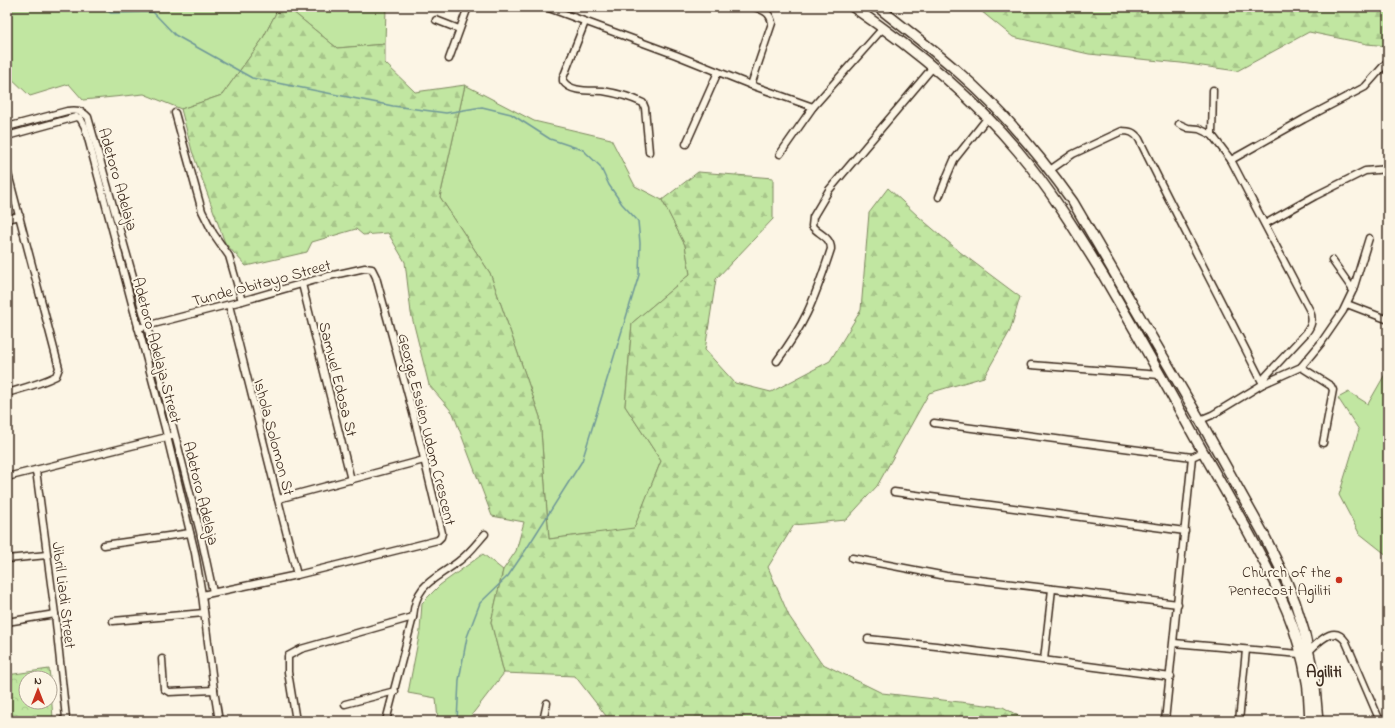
<svg xmlns="http://www.w3.org/2000/svg" width="1395" height="728" viewBox="0 0 1395 728" font-family="'Indie Flower',sans-serif">
<style>
.green{fill:#c1e6a1;stroke:#7e8860}
.forest{fill:url(#forest-firs);stroke:#7e8860}
.park{fill:url(#park-crowns);stroke:#7e8860}
.lines{fill:none;stroke-linecap:round;stroke-linejoin:round}
.stream{stroke:#6e9798;stroke-width:1.5}
.street-casing{stroke:#3b2a1e;stroke-width:9}
.secondary-casing{stroke:#3b2a1e;stroke-width:12}
.street{stroke:#fcf5e5;stroke-width:6}
.secondary{stroke:#fcf5e5;stroke-width:9}
.poi-dot{fill:#c8321e;stroke:#fcf5e5;stroke-width:1.5}
.labels{text-anchor:middle;stroke-width:4;stroke-linejoin:round;paint-order:stroke}
.street-label{font-size:16px;fill:#3b2a1e;stroke:#fcf5e5}
.poi-label{font-size:16px;fill:#3b2a1e;stroke:#fcf5e5;text-anchor:end}
.neighbourhood-label{font-size:17px;font-weight:bold;fill:#3b2a1e;stroke:#fcf5e5}
</style>
<defs>
<pattern id="forest-firs" width="22" height="20" patternUnits="userSpaceOnUse"><rect width="22" height="20" fill="#c1e6a1"/><path d="M5 1l3.5 6h-7zM16 11l3.5 6h-7z" fill="#a7c58a"/></pattern>
<pattern id="park-crowns" width="20" height="18" patternUnits="userSpaceOnUse"><rect width="20" height="18" fill="#c1e6a1"/><path d="M2 6a3 3 0 1 1 6 0M12 15a3 3 0 1 1 6 0" fill="none" stroke="#a7c58a"/></pattern>
</defs>
<rect width="100%" height="100%" fill="#fcf5e5"/>
<filter id="ink" filterUnits="userSpaceOnUse"><feTurbulence type="fractalNoise" baseFrequency=".025" numOctaves="2"/><feDisplacementMap in="SourceGraphic" scale="8" xChannelSelector="R" yChannelSelector="G"/><feConvolveMatrix kernelMatrix="1 2 1 2 8 2 1 2 1" color-interpolation-filters="sRGB"/></filter>
<g filter="url(#ink)">
<g class="green">
<polygon points="7,7 279,7 262,40 222,95 181,109 144,94 83,100 69,84 30,96 7,74"/>
<polygon points="287,7 386,7 385,44 337,48"/>
<polygon points="465,85 534,121 611,139 635,186 662,200 685,245 690,274 632,323 625,406 661,461 634,529 549,539 540,417 490,273 440,197"/>
<polygon points="1388,369 1388,556 1359,533 1339,495 1359,430 1338,398 1349,392 1368,404"/>
<polygon points="483,554 503,570 491,622 504,673 467,721 438,721 436,698 408,693 420,631 422,603 440,585"/>
</g>
<g class="forest">
<polygon points="279,7 287,7 337,48 385,44 385,63 415,92 465,85 440,197 490,273 540,417 549,539 634,528 661,461 625,406 632,323 690,274 685,245 662,200 698,172 773,178 773,219 716,279 705,350 735,383 771,392 830,361 861,310 869,213 888,188 919,217 960,252 1020,297 1010,331 984,377 929,393 877,486 846,520 794,525 768,567 789,616 821,663 882,693 1003,707 1027,721 610,721 575,676 504,673 491,622 503,570 516,551 524,522 492,516 453,413 429,385 411,313 405,262 388,233 363,235 356,229 312,242 307,252 246,266 225,243 192,151 181,109 222,95 262,40"/>
<polygon points="976,7 1388,7 1388,46 1367,44 1309,32 1237,71 1181,63 1089,54 1013,37"/>
</g>
<polygon class="park" points="49,669 50,678 26,678 26,702 50,702 50,681 53,718 52,721 7,721 7,675"/>
<g class="lines">
<polyline class="stream" points="101,7 111,13 153,12 175,35 252,78 393,106 446,113 482,107 511,114 550,139 583,150 600,166 609,185 622,204 638,221 640,243 639,275 582,461 527,548 508,576 480,603 467,637 459,680 457,721"/>
<defs>
<g id="street">
<polyline points="546,7 676,55 751,85 813,107"/>
<polyline points="436,20 459,29"/>
<path d="M 585,22 L 563,78 L 563,81 C 571,93 591,90 603,91 C 615,93 631,97 643,103 L 645,108 L 649,152"/>
<polyline points="449,59 468,7"/>
<path d="M 751,85 L 772,23 C 770,12 764,11 755,7"/>
<polyline points="175,113 202,211 213,233 229,256 242,301"/>
<path d="M 1179,124 L 1188,128 L 1199,129 L 1212,135 L 1231,160 L 1310,311 C 1313,320 1312,325 1306,333 L 1265,377 L 1263,384 L 1212,415 L 1200,420"/>
<path d="M 7,127 L 67,111 C 77,110 81,110 88,117 L 147,326 L 200,532 L 213,592"/>
<polyline points="1212,135 1213,90"/>
<polyline points="7,136 76,117 80,118 85,127 165,428 195,553 202,595 214,690 219,721"/>
<polyline points="686,144 718,72"/>
<polyline points="780,154 813,107 883,28"/>
<polyline points="1231,160 1304,119 1365,87 1388,61"/>
<path d="M 7,170 L 59,368 L 56,376 C 40,384 24,388 7,393"/>
<path d="M 1050,170 L 1073,154 L 1122,131 C 1130,131 1134,132 1139,139 C 1179,221 1222,302 1263,384 L 1301,367 L 1321,343 L 1343,311 L 1353,290 L 1332,260"/>
<polyline points="939,197 948,174 954,160 988,117"/>
<polyline points="7,219 20,216"/>
<polyline points="1265,224 1315,196 1365,171 1388,169"/>
<polyline points="302,284 351,480"/>
<polyline points="1353,290 1369,238"/>
<polyline points="1347,304 1386,319"/>
<polyline points="229,305 297,575"/>
<polyline points="138,328 242,301 329,276 365,268 372,269 376,277 413,413 442,533 441,537 438,540 297,575 202,595"/>
<path d="M 777,361 C 788,346 799,330 807,313 C 817,292 824,270 831,249 C 831,237 818,234 812,226 L 813,217 L 829,190 L 933,67"/>
<polyline points="1031,365 1160,375"/>
<polyline points="1301,367 1331,386 1333,390 1323,443"/>
<polyline points="934,423 1192,457"/>
<polyline points="36,470 55,614 66,718 61,721"/>
<polyline points="7,477 171,436"/>
<polyline points="894,492 1185,531"/>
<polyline points="278,499 424,460"/>
<polyline points="104,545 190,533"/>
<polyline points="852,558 946,576 1178,604"/>
<polyline points="7,559 47,555"/>
<polyline points="113,621 204,613"/>
<polyline points="7,622 55,614"/>
<polyline points="868,639 936,646 1171,677"/>
<polyline points="1174,643 1300,654"/>
<path d="M 1309,651 C 1320,641 1334,624 1346,642 L 1380,721"/>
<polyline points="162,659 164,689 169,692 214,690"/>
<polyline points="1044,660 1052,589"/>
<polyline points="345,704 395,691"/>
<path d="M 296,721 L 288,672 L 288,656 L 301,649 L 413,617 C 416,582 435,580 459,561 C 469,554 477,543 485,534"/>
<polyline points="386,721 413,617"/>
<polyline points="543,721 547,703"/>
<polyline points="1165,721 1192,457 1203,452"/>
<polyline points="1239,721 1246,650"/>
</g>
<g id="secondary">
<path d="M 853,7 C 913,48 970,94 1017,150 C 1050,189 1076,231 1103,275 C 1132,325 1161,376 1189,427 C 1222,487 1260,547 1287,611 C 1296,633 1303,658 1307,682 C 1309,695 1309,708 1310,721"/>
<path d="M 878,7 C 904,28 931,48 956,70 C 1000,108 1039,154 1073,202 L 1200,420 L 1263,533 L 1286,580 L 1295,602 L 1304,631 L 1314,676 L 1318,721"/>
</g>
</defs>
<use href="#street" class="street-casing"/>
<use href="#secondary" class="secondary-casing"/>
<use href="#street" class="street"/>
<use href="#secondary" class="secondary"/>
</g>
</g>
<circle class="poi-dot" cx="1339" cy="580" r="4"/>
<g class="labels">
<g class="street-label">
<text transform="translate(119 179) rotate(74)" y="6">Adetoro Adelaja</text>
<text transform="translate(261 282) rotate(-15)" y="6">Tunde Obitayo Street</text>
<text transform="translate(158 350) rotate(75)" y="6">Adetoro Adelaja Street</text>
<text transform="translate(339 379) rotate(76)" y="6">Samuel Edosa St</text>
<text transform="translate(428 429) rotate(76)" y="6">George Essien Udom Crescent</text>
<text transform="translate(275 437) rotate(75)" y="6">Ishola Solomon St</text>
<text transform="translate(202 493) rotate(76)" y="6">Adetoro Adelaja</text>
<text transform="translate(65 595) rotate(83)" y="6">Jibril Liadi Street</text>
</g>
<g class="poi-label">
<text x="1331" y="577">Church of the<tspan x="1331" dy="18">Pentecost Agiliti</tspan></text>
</g>
<g class="neighbourhood-label">
<text x="1324" y="677">Agiliti</text>
</g>
</g>
<rect width="1395" height="728" fill="none" stroke="#fcf5e5" stroke-width="24"/>
<rect x="12" y="12" width="1371" height="704" fill="none" stroke="#3b2a1e" stroke-width="1.5" filter="url(#ink)"/>
<g transform="translate(38 690)"><circle r="19" fill="#fcf5e5" stroke="#afa495"/>
<path d="M0-3L7 15L0 10L-7 15Z" fill="#c8321e"/>
<text y="-6" font-size="11" font-weight="bold" text-anchor="middle" fill="#3b2a1e">N</text>
</g>
</svg>
